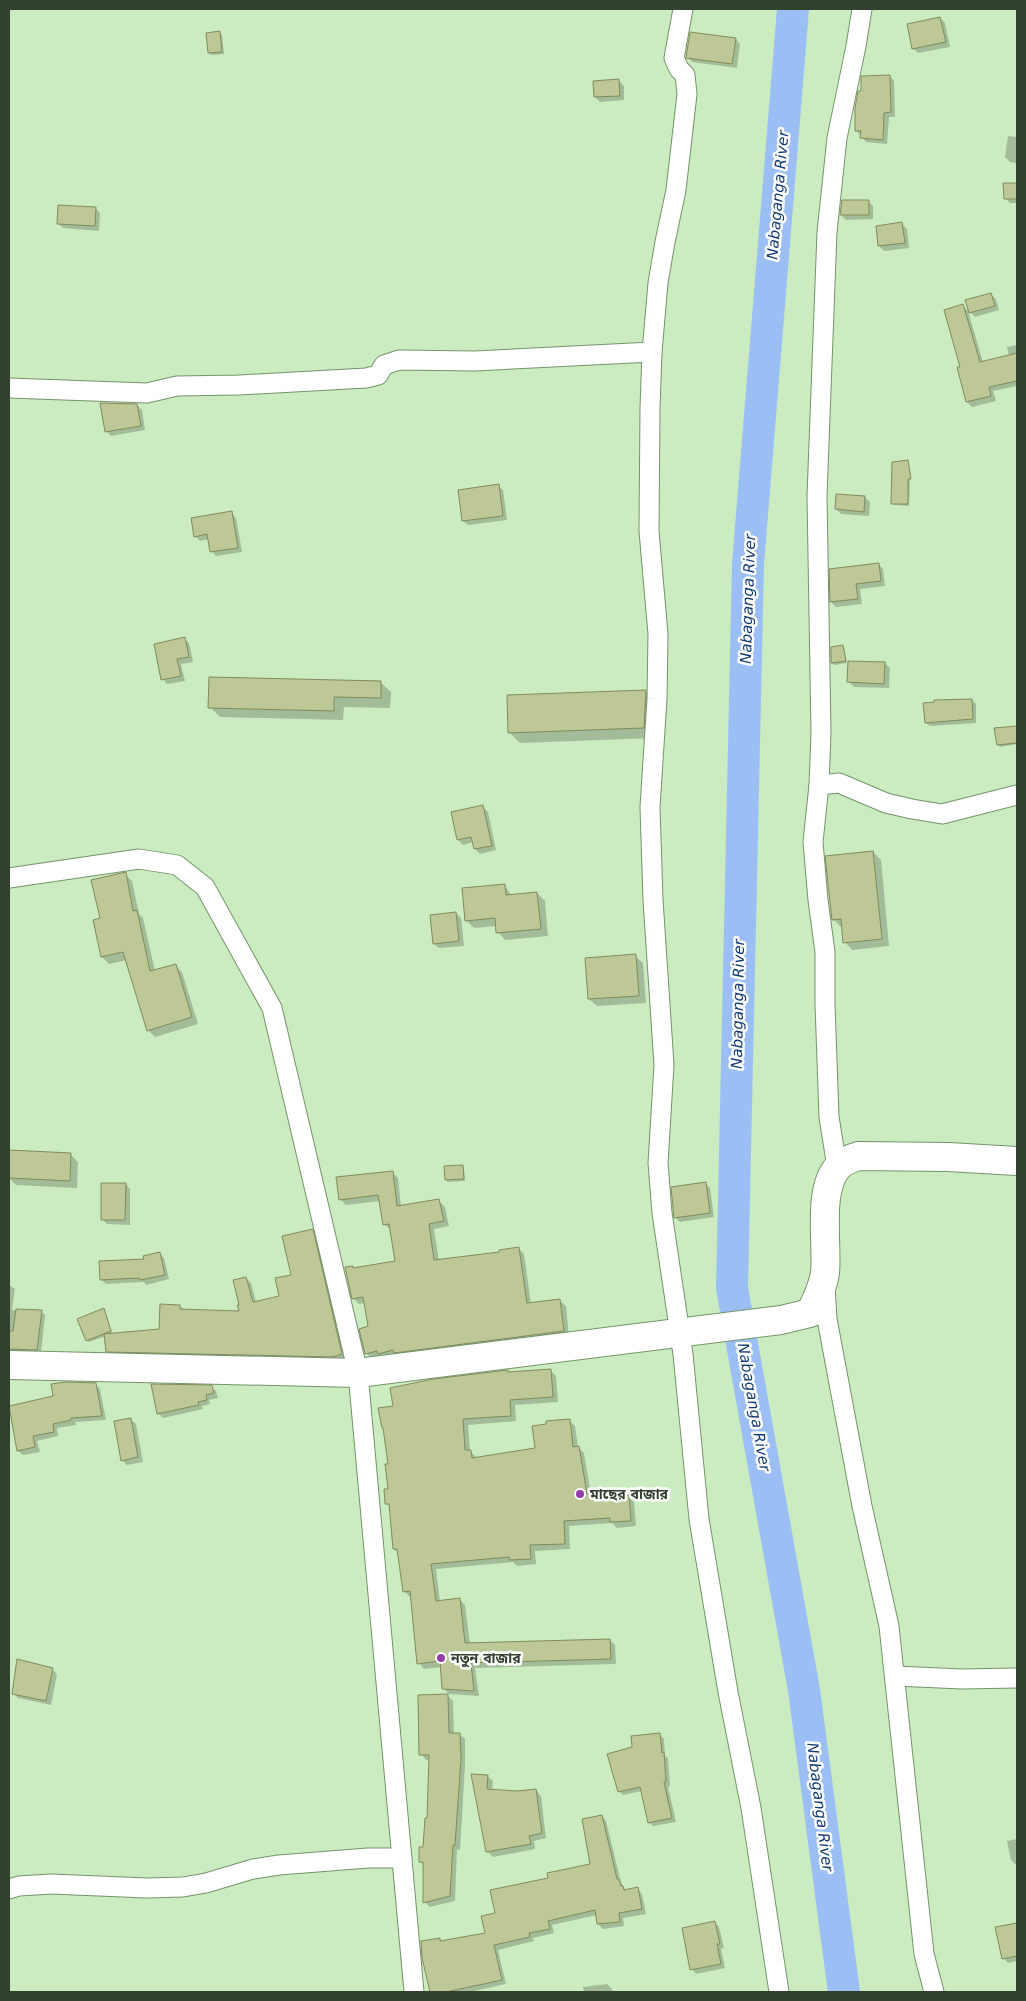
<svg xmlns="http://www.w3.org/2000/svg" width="1026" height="2001" viewBox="0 0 1026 2001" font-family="'DejaVu Sans','Noto Sans Bengali',sans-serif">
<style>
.shadow{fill:#0003}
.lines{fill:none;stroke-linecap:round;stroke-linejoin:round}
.river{stroke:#9bbff5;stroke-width:32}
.building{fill:#bdc896;stroke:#818b5c}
.street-casing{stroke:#75936b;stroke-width:21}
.secondary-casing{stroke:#75936b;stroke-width:30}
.street{stroke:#fff;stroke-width:19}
.secondary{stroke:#fff;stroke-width:28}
.poi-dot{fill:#933dab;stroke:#fff;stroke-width:2}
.labels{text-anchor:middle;stroke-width:5;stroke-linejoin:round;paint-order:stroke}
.poi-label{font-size:14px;font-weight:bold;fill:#32402e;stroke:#fff;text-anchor:start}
.water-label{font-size:15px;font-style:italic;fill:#113a74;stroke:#fff}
</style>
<rect width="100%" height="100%" fill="#cbecc0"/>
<g class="shadow">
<polygon points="940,18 945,23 950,47 918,53 913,48"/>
<polygon points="220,33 222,35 224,54 211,55 209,53"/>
<polygon points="736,39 740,44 737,68 692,62 688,57"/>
<polygon points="890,76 894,81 895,117 889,117 887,144 866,142 856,130"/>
<polygon points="619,81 624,86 624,100 600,102 595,97"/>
<polygon points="1008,136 1017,137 1017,163 1010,162 1005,157"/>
<polygon points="1005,184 1017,184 1017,203 1010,203 1005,198"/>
<polygon points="868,201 873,206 873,219 846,220 841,215"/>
<polygon points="95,208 100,213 99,231 63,228 59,224"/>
<polygon points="902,224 907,229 909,248 884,251 879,246"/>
<polygon points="991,294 996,299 999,310 975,317 970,312"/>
<polygon points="963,306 968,311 983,362 1009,356 1007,347 1017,345 1017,386 993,391 996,401 972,407 967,402 962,368"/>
<polygon points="137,405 142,410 145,430 111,436 106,431"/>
<polygon points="907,462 910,483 909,506 895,505 893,503 893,464"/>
<polygon points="498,486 503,490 507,520 468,525 463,521"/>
<polygon points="865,497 870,502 869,516 841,514 836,509"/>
<polygon points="231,513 236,518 242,552 216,556 211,551 209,539 200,541 195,536"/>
<polygon points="879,565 883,569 885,586 860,589 862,604 836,607 831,602 831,570"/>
<polygon points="184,639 189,643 193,662 181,664 185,681 167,684 163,679"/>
<polygon points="842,646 844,648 847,663 834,665 832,663"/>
<polygon points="885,663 890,668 889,688 854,687 849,682"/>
<polygon points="380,682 391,692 390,708 344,707 343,720 220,717 210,707"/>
<polygon points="645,691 656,701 654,738 520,743 510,733"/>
<polygon points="972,700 976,704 976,723 930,726 926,723 935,703"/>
<polygon points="1017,728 1017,744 1000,747 998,745"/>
<polygon points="483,807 488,812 496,850 480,854 475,849 473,842 463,845 458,840"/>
<polygon points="873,852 881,860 889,946 852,950 845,942 843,926 841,927 833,919"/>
<polygon points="125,874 132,881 139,914 143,918 155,971 175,965 182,972 198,1024 155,1037 148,1030 127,960 109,964 102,957 101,919"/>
<polygon points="505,886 512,896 537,893 545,901 548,936 505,940 498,932 497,926 474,928 466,920"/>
<polygon points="456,913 461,918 464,946 439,948 434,944"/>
<polygon points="635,956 643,963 646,1003 597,1006 589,999"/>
<polygon points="9,1152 71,1155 78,1162 77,1188 16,1185 9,1178"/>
<polygon points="462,1166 464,1168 465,1181 448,1182 446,1180"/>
<polygon points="392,1172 398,1178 401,1207 439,1201 445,1207 449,1226 434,1229 439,1261 500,1254 518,1248 524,1254 531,1304 560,1301 566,1306 569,1337 372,1359 366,1353 370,1327 366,1303 359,1304 353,1298 352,1267 354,1269 397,1262 391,1230 384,1224 380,1201 346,1205 340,1199"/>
<polygon points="705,1183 710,1188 714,1217 680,1222 675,1217"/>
<polygon points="126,1184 130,1189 130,1225 107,1224 102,1219"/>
<polygon points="312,1231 317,1236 346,1359 112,1356 107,1351 106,1336 89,1342 87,1340 103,1310 113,1334 161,1330 180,1306 185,1311 240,1313 246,1278 251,1283 256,1302 281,1297"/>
<polygon points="160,1254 164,1258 169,1279 146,1285 144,1282 106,1284 101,1279"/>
<polygon points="9,1285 15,1289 12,1310 41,1311 45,1315 41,1353 9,1354"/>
<polygon points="550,1370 556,1376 558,1402 515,1405 516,1421 468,1425 470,1451 477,1458 536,1449 569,1420 575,1426 578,1447 584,1453 591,1495 608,1494 611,1498 628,1497 634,1502 636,1526 617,1528 612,1523 569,1526 570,1549 535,1551 536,1564 517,1566 513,1562 436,1569 440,1602 460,1600 465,1605 470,1644 610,1640 615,1645 616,1664 475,1668 479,1696 449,1694 444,1689 442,1667 424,1669 419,1663 412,1596 410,1597 404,1591 399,1553 394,1549 391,1508 386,1503 390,1490 389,1464 385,1430 383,1428 394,1407 508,1371 510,1373"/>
<polygon points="95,1384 100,1389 106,1420 75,1422 76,1425 57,1428 58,1436 37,1441 40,1452 23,1455 18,1451 9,1408 55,1397"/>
<polygon points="211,1387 216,1391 218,1398 209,1400 210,1404 202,1406 203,1409 163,1418 158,1413"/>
<polygon points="131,1420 136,1424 143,1462 127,1465 122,1460"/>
<polygon points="52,1669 57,1674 51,1705 18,1698 13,1693"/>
<polygon points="448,1696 453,1701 454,1734 459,1734 465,1739 465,1765 460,1850 457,1849 455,1901 430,1907 425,1902 424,1866 420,1861 424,1848 428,1820 430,1760 426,1760 421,1754"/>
<polygon points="659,1734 664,1739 665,1756 668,1758 670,1786 668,1787 676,1822 653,1826 649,1822 642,1791 623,1795 619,1791 634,1748"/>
<polygon points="473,1776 487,1776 493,1781 492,1790 517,1792 536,1790 541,1796 546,1838 534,1841 535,1849 493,1857 488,1852"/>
<polygon points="602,1816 606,1821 621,1882 626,1891 638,1889 642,1894 646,1914 623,1918 624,1926 603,1929 598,1924 597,1915 552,1925 554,1933 533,1938 534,1941 498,1950 506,1984 470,1992 431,1992 423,1958 440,1939 442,1942 487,1934 496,1914 550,1879 592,1865"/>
<polygon points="1017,1839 1017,1865 1016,1865 1011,1860 1007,1841"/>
<polygon points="714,1922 719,1927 724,1948 721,1949 725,1968 696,1974 692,1969"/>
<polygon points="1017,1924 1017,1961 1008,1963 1003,1958 997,1928"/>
<polygon points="607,1984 612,1989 613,1992 584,1992 583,1987"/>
</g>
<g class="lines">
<polyline class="river" points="793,9 748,564 732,1288 804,1690 844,1992"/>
</g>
<g class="building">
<polygon points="940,17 946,42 912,49 907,24"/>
<polygon points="220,31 222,52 208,53 206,33"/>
<polygon points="690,32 736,38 732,64 686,58"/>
<polygon points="890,75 891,112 884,113 883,140 860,138 861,131 855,131 855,108 858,91 861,91 861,76"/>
<polygon points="619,79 620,96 594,97 593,81"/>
<polygon points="1003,183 1017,183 1017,199 1004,199"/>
<polygon points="842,200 869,200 869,215 840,215"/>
<polygon points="58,205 96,207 95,226 57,224"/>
<polygon points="902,222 905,243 878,246 876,226"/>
<polygon points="991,293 995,306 969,313 965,300"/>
<polygon points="963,304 980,362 1017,353 1017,381 989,387 991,396 966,402 957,367 960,367 944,310"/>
<polygon points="100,403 137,404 141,426 105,432"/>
<polygon points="908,460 911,479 908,479 908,504 891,504 892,462"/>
<polygon points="499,484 503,516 462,521 458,490"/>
<polygon points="836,494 865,496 864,512 835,509"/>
<polygon points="232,511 238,548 210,552 207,534 194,537 191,518"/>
<polygon points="879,563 881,581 856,584 858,599 830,602 829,569"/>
<polygon points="185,637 189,657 177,659 181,676 161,680 154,644"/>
<polygon points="843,645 846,661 831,663 831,647"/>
<polygon points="848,661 885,662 884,684 847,682"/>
<polygon points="209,677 381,681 381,698 334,697 334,711 208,708"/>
<polygon points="646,690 644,728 508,733 507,695"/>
<polygon points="972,699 973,719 925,723 923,703 934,702 934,700"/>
<polygon points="1017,726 1017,743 997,745 994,728"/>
<polygon points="483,805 492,846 474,849 471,837 457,840 451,812"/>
<polygon points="873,851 882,939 843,943 841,919 832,920 825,856"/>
<polygon points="126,872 133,911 137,910 150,971 176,964 192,1017 147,1031 123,952 101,957 93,920 100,918 91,880"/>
<polygon points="505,884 506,895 537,892 541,929 496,933 495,918 465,921 462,888"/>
<polygon points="456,912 459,941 433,944 430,915"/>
<polygon points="636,954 639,996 588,999 585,958"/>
<polygon points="9,1150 71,1153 70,1181 9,1178"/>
<polygon points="463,1165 464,1179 445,1180 444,1166"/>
<polygon points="393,1171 397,1206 439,1199 444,1221 429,1224 434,1260 499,1252 499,1250 519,1247 527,1303 560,1299 564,1331 394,1353 393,1350 378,1354 377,1351 365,1354 359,1329 368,1326 363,1297 352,1299 345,1267 353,1266 353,1268 395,1261 389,1224 383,1225 378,1195 339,1200 336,1177"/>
<polygon points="706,1182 710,1213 674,1218 671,1187"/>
<polygon points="101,1183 126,1183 125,1220 101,1220"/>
<polygon points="313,1229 342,1354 332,1357 106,1352 104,1334 159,1329 160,1304 180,1305 180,1309 239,1311 237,1305 239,1305 233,1280 246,1277 253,1302 279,1296 275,1278 291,1275 282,1236"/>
<polygon points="160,1252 165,1275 140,1280 139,1278 100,1280 99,1261 144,1259 143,1256"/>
<polygon points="104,1308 111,1331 86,1341 77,1319"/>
<polygon points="16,1309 42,1310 37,1350 9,1349 9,1331 13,1331"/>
<polygon points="551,1369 553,1397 510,1400 511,1416 463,1419 465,1450 471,1450 472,1458 535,1448 532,1426 546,1424 546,1421 570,1419 573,1447 579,1446 587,1494 608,1493 608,1497 629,1495 631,1521 610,1522 610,1518 564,1521 565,1544 530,1545 531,1559 510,1560 509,1557 431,1564 436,1601 460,1598 465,1643 610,1639 611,1659 471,1663 474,1691 442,1689 440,1661 417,1664 410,1591 403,1592 397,1549 393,1549 389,1504 385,1504 384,1489 388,1489 385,1464 388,1464 383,1428 382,1428 378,1408 393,1406 390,1388 433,1379 508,1370 508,1372"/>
<polygon points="66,1382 96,1383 102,1416 71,1418 71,1420 53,1424 54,1432 33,1436 35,1447 17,1451 9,1406 53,1396 51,1384"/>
<polygon points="151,1384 212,1385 214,1393 206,1395 207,1400 198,1402 199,1405 157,1414"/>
<polygon points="131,1418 138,1457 121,1461 114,1421"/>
<polygon points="17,1659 53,1668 46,1701 12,1694"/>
<polygon points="448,1694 449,1733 460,1733 461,1759 455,1845 453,1845 450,1896 423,1903 423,1862 419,1862 419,1847 423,1847 425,1818 427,1818 429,1755 419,1755 418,1695"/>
<polygon points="660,1733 662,1753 664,1752 666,1782 664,1782 672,1818 648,1823 640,1787 618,1792 607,1754 632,1747 631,1736"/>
<polygon points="471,1774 488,1775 487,1789 517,1791 536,1789 542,1833 529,1836 531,1844 486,1852"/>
<polygon points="602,1815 617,1879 619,1879 621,1886 623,1886 624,1890 638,1887 642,1909 619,1913 620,1922 597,1924 595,1910 548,1921 550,1929 529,1933 530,1937 494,1945 502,1980 446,1992 430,1992 422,1958 421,1941 440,1938 440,1941 485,1933 481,1916 495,1913 490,1890 548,1878 547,1873 590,1864 582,1819"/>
<polygon points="715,1921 720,1944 717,1944 721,1964 690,1970 682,1928"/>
<polygon points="1017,1923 1017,1956 1002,1959 995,1927"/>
</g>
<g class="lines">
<defs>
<g id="street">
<polyline points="683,9 674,58 679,69 685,75 687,94 676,190 665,242 658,283 652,352 650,408 649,531 658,634 657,699 650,807 653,900 664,1065 658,1163 662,1213 683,1354 699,1519 728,1692 751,1808 779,1992"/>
<polyline points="9,388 147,393 177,386 239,385 366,378 378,375 384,365 399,360 475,361 652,352"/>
<polyline points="819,785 839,783 886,803 912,809 942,814 1017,795"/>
<polyline points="9,878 139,859 177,865 205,887 272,1008 358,1373 414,1992"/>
<polyline points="837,1167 829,1117 825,1004 825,952 818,900 813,842 819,785 821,733 817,496 827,232 837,138 856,46 862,9"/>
<polyline points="825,1286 827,1319 862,1506 889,1626 924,1954 934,1992"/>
<polyline points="895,1676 962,1679 1017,1678"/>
<polyline points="9,1889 19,1886 51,1884 147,1888 183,1887 206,1883 253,1869 279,1865 368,1858 402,1858"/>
</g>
<path id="secondary" d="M 9,1365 L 358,1373 L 781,1320 L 810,1313 C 816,1301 823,1287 825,1273 C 828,1244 817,1190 838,1167 C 843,1161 850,1159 858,1156 L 948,1157 L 1017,1161"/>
</defs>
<use href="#street" class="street-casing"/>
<use href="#secondary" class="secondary-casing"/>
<use href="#street" class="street"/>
<use href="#secondary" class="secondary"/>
</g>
<g class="poi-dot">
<circle cx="580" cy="1494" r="5"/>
<circle cx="441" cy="1658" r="5"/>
</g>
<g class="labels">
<g class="poi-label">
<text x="590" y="1499">মাছের বাজার</text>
<text x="451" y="1663">নতুন বাজার</text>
</g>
<g class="water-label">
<text transform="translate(778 195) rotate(-85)" y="5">Nabaganga River</text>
<text transform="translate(748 599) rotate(-88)" y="5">Nabaganga River</text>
<text transform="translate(738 1004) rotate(-89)" y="5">Nabaganga River</text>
<text transform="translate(754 1407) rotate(80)" y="5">Nabaganga River</text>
<text transform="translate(820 1807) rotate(83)" y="5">Nabaganga River</text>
</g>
</g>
<rect width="1026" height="2001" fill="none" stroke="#32402e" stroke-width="20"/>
</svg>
